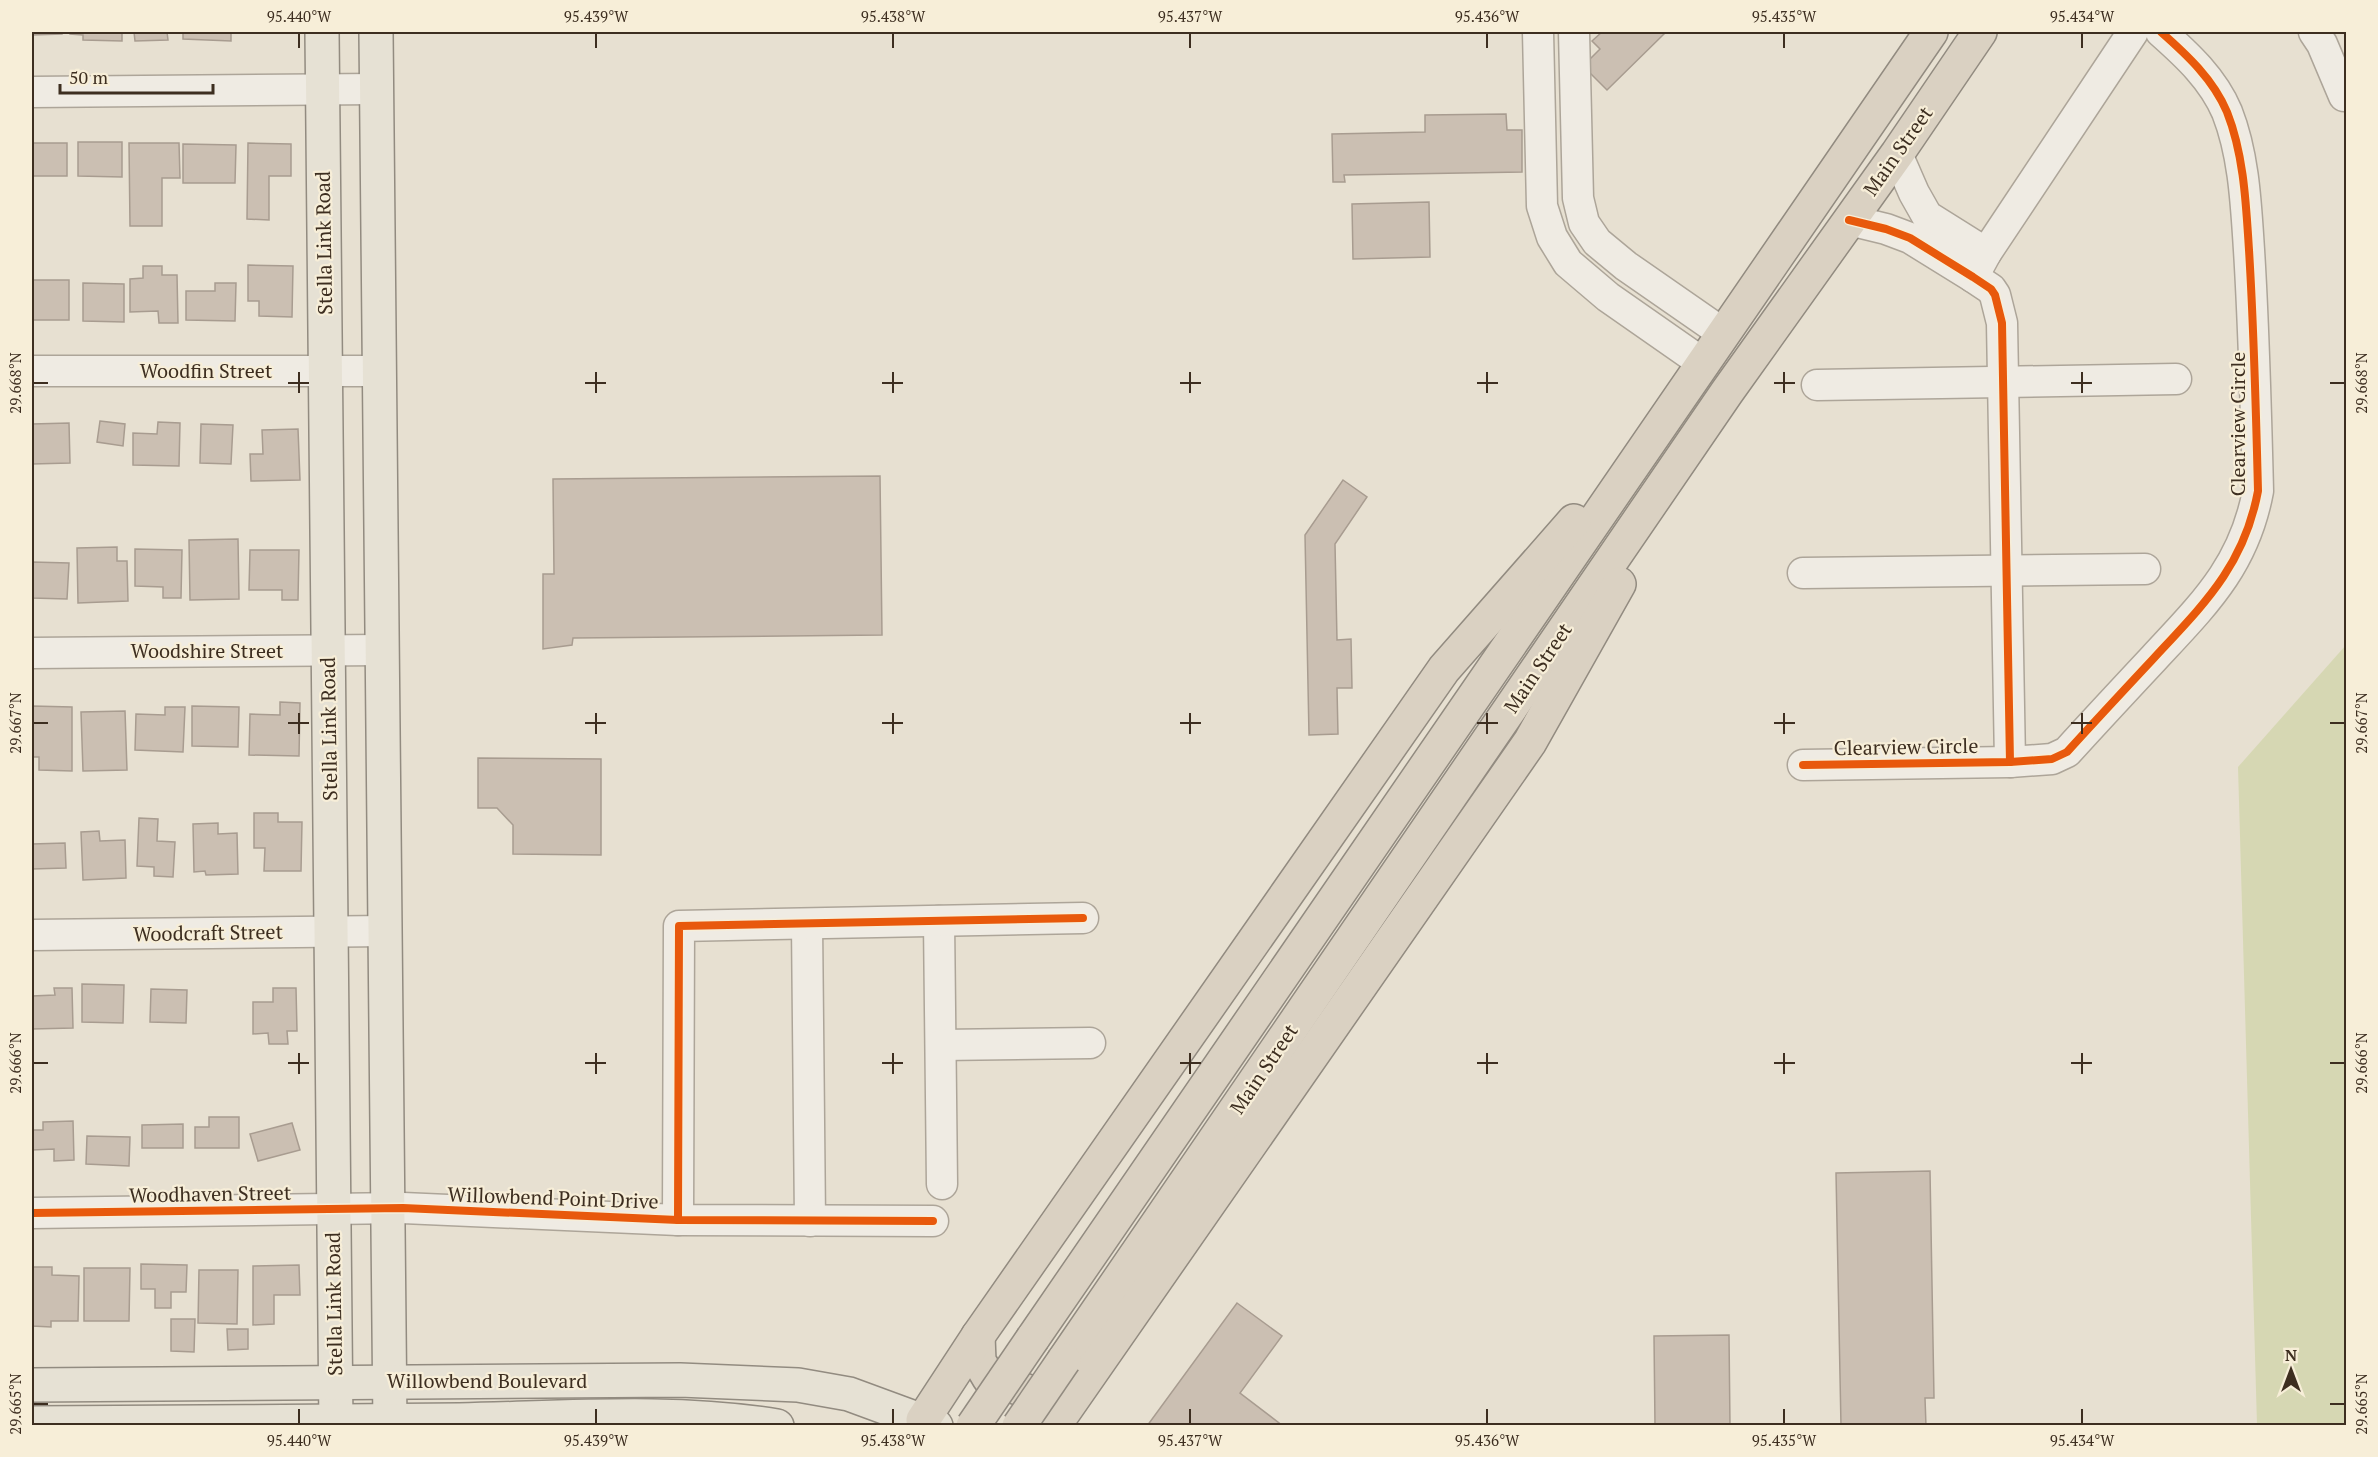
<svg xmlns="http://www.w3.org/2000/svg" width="2378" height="1457" viewBox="0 0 2378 1457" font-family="'PT Serif',serif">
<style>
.green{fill:#d6d7b3}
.building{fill:#cbbfb2;stroke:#a89c90;stroke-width:1.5}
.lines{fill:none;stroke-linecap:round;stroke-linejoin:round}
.minor-casing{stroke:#ada599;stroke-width:33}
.major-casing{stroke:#928b80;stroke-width:36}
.highway-casing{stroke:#928b80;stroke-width:36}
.minor{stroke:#efebe3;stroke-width:30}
.major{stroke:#e6e1d4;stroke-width:33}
.highway{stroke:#dad1c2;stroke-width:33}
.highway-bridge-casing{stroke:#928b80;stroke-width:36;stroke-linecap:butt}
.highway-bridge{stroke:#dad1c2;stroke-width:33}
.cycleway-casing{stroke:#f7eed8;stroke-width:11}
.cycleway{stroke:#e8590c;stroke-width:8}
.ticks{fill:none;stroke:#3d2e20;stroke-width:2}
.labels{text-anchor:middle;stroke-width:4.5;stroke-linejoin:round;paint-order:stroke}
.street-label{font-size:20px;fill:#3d2e20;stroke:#f7eed8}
.neatline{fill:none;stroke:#3d2e20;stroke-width:2}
.ticks-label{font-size:15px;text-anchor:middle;fill:#3d2e20}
</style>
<rect width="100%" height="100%" fill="#e7e0d1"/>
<polygon class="green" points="2346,645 2346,1425 2257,1425 2238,767"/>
<g class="building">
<polygon points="32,32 62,32 62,34 32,35"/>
<polygon points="70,32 122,32 122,41 83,40 83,35 70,34"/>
<polygon points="134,32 167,32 168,40 135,41"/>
<polygon points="183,32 231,32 231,41 183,39"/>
<polygon points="1602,32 1666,32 1607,90 1588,71 1588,61 1600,49 1592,41"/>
<polygon points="1506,114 1507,130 1522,130 1522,172 1344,175 1345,182 1333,182 1332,134 1425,132 1425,115"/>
<polygon points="78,142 122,142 122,177 78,176"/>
<rect x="32" y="143" width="35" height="33"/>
<polygon points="129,143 179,143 180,178 162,178 162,226 130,226"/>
<polygon points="248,143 291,144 291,176 269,176 269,220 247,219"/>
<polygon points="183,144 236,145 235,183 183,183"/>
<polygon points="1429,202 1430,257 1353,259 1352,204"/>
<polygon points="248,265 293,266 292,317 259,316 259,301 248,301"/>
<polygon points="143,266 162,266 162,275 177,275 178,323 159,323 158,311 130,312 130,279 143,278"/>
<rect x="32" y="280" width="37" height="40"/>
<polygon points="83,283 124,284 124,322 83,321"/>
<polygon points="215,283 236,283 235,321 186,320 186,291 215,291"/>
<polygon points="100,421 125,424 123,446 97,442"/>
<polygon points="158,422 180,423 179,466 133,465 133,433 157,434"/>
<polygon points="69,423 70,463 32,464 32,424"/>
<polygon points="201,424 233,425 231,464 200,463"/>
<polygon points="298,429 300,480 251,481 250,454 263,454 262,430"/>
<polygon points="880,476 882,635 573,638 572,645 543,649 543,574 554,574 553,479"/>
<polygon points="1343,480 1367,497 1335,544 1337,640 1351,639 1352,688 1337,688 1338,734 1309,735 1305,535"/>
<polygon points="238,539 239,599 190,600 189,540"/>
<polygon points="117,547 117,561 127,561 128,601 78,603 77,548"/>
<polygon points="135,549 182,550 181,598 163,598 163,587 135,586"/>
<polygon points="250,550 299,550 298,600 282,600 282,590 249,590"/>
<polygon points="32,562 69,563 67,599 32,598"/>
<polygon points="280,702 300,703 299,756 249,755 250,714 280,715"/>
<polygon points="32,706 72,707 72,771 39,770 39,757 32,757"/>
<polygon points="192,706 239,707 238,747 192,746"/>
<polygon points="165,707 185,707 183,752 135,750 136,714 165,715"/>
<polygon points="125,711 127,770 83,771 81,712"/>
<polygon points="478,758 601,759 601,855 513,854 513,825 497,808 478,808"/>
<polygon points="254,813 278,813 278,822 302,822 301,871 264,871 265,848 254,848"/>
<polygon points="139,818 158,819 157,841 175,842 173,877 154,876 154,867 137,866"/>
<polygon points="218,823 218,834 237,833 238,874 206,875 205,871 194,872 193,824"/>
<polygon points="99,831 100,841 125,840 126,878 83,880 81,832"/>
<polygon points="65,843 66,868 32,869 32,844"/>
<polygon points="82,984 124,985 123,1023 82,1022"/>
<polygon points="54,988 72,988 73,1028 32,1029 32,996 55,995"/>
<polygon points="273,988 296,988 297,1031 287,1031 288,1044 269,1044 268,1033 253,1034 253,1002 273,1002"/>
<polygon points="151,989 187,990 186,1023 150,1022"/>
<polygon points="209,1117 239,1117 239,1148 195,1148 195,1127 209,1127"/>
<polygon points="73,1121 74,1160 54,1161 54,1149 32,1150 32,1130 43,1130 43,1122"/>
<polygon points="292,1123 300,1150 258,1161 250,1134"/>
<polygon points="183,1124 183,1148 142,1148 142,1125"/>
<polygon points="87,1136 130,1137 129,1166 86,1164"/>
<polygon points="1930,1171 1934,1398 1925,1398 1926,1426 1841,1426 1836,1173"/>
<polygon points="141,1264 187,1265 186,1292 171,1292 171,1308 155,1308 155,1289 141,1289"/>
<polygon points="299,1265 300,1295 274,1295 274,1324 253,1325 253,1266"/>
<polygon points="32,1267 52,1267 52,1275 79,1276 78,1321 51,1321 51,1327 32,1326"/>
<polygon points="84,1268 130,1268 129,1321 84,1321"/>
<polygon points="199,1270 238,1270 237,1324 198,1323"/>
<polygon points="1237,1303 1282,1336 1240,1393 1283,1426 1147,1426"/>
<polygon points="171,1319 195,1319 194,1352 171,1351"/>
<polygon points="227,1329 248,1329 248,1349 228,1350"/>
<polygon points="1729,1335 1730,1426 1655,1426 1654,1336"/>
</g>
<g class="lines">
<defs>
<g id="minor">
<polyline points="1538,32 1542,206 1552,237 1568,263 1608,297 1704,364"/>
<polyline points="1574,32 1578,198 1584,223 1597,242 1626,266 1724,334"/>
<polyline points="2314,32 2322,44 2344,96"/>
<polyline points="32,92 377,89"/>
<polyline points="1897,154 1914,193 1927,216 1986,253"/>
<polyline points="1849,220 1886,229 1910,238 1973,277 1991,289 1995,295 2002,323 2010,762"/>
<polyline points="1973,277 1986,253 2133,32"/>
<polyline points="32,371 380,371"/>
<polyline points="1817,385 2176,379"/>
<polyline points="1803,573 2145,569"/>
<polyline points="32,653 382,650"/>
<path d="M 1803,765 L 2010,762 L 2052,759 L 2067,752 C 2096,720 2125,689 2154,658 C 2204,604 2244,566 2258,491 C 2256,410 2254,330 2249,250 C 2246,204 2244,155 2227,112 C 2213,79 2187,55 2161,32"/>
<polyline points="939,921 942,1184"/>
<polyline points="807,924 810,1221"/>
<polyline points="32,935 385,931"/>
<polyline points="941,1045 1090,1043"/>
<polyline points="32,1213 403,1208 678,1220 933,1221"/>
<polyline points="678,1220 679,926 1083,918"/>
</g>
<g id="major">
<polyline points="322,32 336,1426"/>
<polyline points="376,32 390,1426"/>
<polyline points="32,1385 680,1380 798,1385 849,1394 936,1426"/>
<path d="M 32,1423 C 174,1422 317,1422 459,1420 C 565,1418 672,1409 777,1426"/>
</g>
<g id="highway">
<polyline points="978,1336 979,1361 989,1378 1047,1398 1067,1395"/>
<polyline points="1033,1338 1931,32"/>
<polyline points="1064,1360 1727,392 1897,154 1980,32"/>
<polyline points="923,1420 978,1336 1444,669 1574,521"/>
<polyline points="1054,1426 1530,742 1619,584"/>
</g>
</defs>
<use href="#minor" class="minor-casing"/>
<use href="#major" class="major-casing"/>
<use href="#highway" class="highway-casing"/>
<use href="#minor" class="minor"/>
<use href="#major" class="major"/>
<use href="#highway" class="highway"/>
<defs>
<g id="highway-bridge">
<polyline points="973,1426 1033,1338"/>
<polyline points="1019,1426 1064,1360"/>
</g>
</defs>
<use href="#highway-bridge" class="highway-bridge-casing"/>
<use href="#highway-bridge" class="highway-bridge"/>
<defs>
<g id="cycleway">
<polyline points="1849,220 1886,229 1910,238 1973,277 1991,289 1995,295 2002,323 2010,762"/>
<path d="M 1803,765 L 2010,762 L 2052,759 L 2067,752 C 2096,720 2125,689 2154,658 C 2204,604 2244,566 2258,491 C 2256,410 2254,330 2249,250 C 2246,204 2244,155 2227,112 C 2213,79 2187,55 2161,32"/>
<polyline points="32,1213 403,1208 678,1220 933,1221"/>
<polyline points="678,1220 679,926 1083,918"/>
</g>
</defs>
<use href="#cycleway" class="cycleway-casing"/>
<use href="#cycleway" class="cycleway"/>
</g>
<path class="ticks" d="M 299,33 L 299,48M 596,33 L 596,48M 893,33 L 893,48M 1190,33 L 1190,48M 1487,33 L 1487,48M 1784,33 L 1784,48M 2082,33 L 2082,48M 299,372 L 299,393M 596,372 L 596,393M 893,372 L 893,393M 1190,372 L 1190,393M 1487,372 L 1487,393M 1784,372 L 1784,393M 2082,372 L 2082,393M 33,383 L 48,383M 288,383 L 309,383M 585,383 L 606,383M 882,383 L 903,383M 1180,383 L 1201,383M 1477,383 L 1498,383M 1774,383 L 1795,383M 2071,383 L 2092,383M 2330,383 L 2345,383M 299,713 L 299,734M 596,713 L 596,734M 893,713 L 893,734M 1190,713 L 1190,734M 1487,713 L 1487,734M 1784,713 L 1784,734M 2082,713 L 2082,734M 33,723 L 48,723M 288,723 L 309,723M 585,723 L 606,723M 882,723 L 903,723M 1180,723 L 1201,723M 1477,723 L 1498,723M 1774,723 L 1795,723M 2071,723 L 2092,723M 2330,723 L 2345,723M 299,1053 L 299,1074M 596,1053 L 596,1074M 893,1053 L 893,1074M 1190,1053 L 1190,1074M 1487,1053 L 1487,1074M 1784,1053 L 1784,1074M 2082,1053 L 2082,1074M 33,1063 L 48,1063M 288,1063 L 309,1063M 585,1063 L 606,1063M 882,1063 L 903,1063M 1180,1063 L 1201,1063M 1477,1063 L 1498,1063M 1774,1063 L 1795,1063M 2071,1063 L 2092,1063M 2330,1063 L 2345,1063M 33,1404 L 48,1404M 2330,1404 L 2345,1404M 299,1409 L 299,1424M 596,1409 L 596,1424M 893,1409 L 893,1424M 1190,1409 L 1190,1424M 1487,1409 L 1487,1424M 1784,1409 L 1784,1424M 2082,1409 L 2082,1424"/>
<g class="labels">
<g class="street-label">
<text transform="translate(1898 151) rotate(-55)" y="7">Main Street</text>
<text transform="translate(324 243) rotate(-91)" y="7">Stella Link Road</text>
<text x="206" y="378">Woodfin Street</text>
<text transform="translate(2238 424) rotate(-90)" y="7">Clearview Circle</text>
<text x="207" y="658">Woodshire Street</text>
<text transform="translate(1538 668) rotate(-56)" y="7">Main Street</text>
<text transform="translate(329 729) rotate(-91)" y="7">Stella Link Road</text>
<text transform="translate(1906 747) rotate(-1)" y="7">Clearview Circle</text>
<text transform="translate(208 933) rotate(-1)" y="7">Woodcraft Street</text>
<text transform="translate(1264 1069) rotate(-56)" y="7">Main Street</text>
<text transform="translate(210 1194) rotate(-1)" y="7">Woodhaven Street</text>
<text transform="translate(553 1198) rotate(2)" y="7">Willowbend Point Drive</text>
<text transform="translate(334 1304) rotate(-91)" y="7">Stella Link Road</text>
<text x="487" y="1388">Willowbend Boulevard</text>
</g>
</g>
<rect width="2378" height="1457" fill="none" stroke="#f7eed8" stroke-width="66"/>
<g transform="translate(2291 1370)" stroke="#f7eed8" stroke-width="4.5" paint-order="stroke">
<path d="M0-4.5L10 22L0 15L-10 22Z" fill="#3d2e20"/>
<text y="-9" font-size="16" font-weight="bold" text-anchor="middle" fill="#3d2e20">N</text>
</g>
<path d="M60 84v9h153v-9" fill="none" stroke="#3d2e20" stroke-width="3"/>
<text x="69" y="84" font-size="18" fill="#3d2e20" stroke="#f7eed8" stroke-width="4.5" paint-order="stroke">50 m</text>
<rect x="33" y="33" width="2312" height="1391" class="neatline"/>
<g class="ticks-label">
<text x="299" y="22">95.440°W</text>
<text x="596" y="22">95.439°W</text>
<text x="893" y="22">95.438°W</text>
<text x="1190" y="22">95.437°W</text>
<text x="1487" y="22">95.436°W</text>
<text x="1784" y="22">95.435°W</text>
<text x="2082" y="22">95.434°W</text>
<text transform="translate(16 383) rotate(-90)" y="5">29.668°N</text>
<text transform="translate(2362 383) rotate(-90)" y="5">29.668°N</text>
<text transform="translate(16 723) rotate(-90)" y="5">29.667°N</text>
<text transform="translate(2362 723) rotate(-90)" y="5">29.667°N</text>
<text transform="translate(16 1063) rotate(-90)" y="5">29.666°N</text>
<text transform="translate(2362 1063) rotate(-90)" y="5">29.666°N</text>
<text transform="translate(16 1404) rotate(-90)" y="5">29.665°N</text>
<text transform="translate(2362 1404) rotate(-90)" y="5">29.665°N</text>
<text x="299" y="1446">95.440°W</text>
<text x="596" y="1446">95.439°W</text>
<text x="893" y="1446">95.438°W</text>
<text x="1190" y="1446">95.437°W</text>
<text x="1487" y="1446">95.436°W</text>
<text x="1784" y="1446">95.435°W</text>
<text x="2082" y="1446">95.434°W</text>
</g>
</svg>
